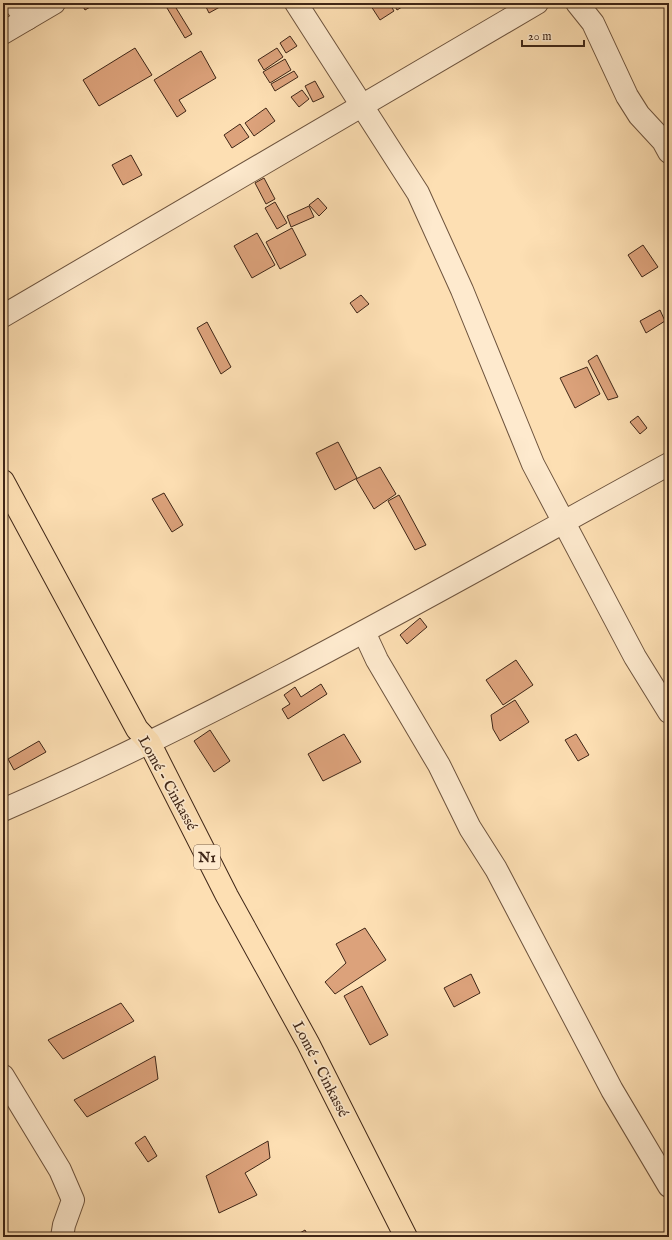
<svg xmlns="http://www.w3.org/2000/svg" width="672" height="1240" viewBox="0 0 672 1240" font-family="'IM FELL English',serif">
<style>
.building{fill:#dca27b;stroke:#3f2617}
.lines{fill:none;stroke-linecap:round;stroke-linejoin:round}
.minor-casing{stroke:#6e543e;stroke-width:24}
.trunk-casing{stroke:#3f2617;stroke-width:24}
.minor{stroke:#feeace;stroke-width:22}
.trunk{stroke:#fddfb3;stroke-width:22}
.labels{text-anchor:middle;stroke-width:3.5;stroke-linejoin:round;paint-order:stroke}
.shield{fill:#feeace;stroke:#78614e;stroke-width:1}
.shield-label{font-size:14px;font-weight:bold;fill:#3f2617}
.street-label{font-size:15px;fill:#3f2617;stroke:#feeace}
</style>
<rect width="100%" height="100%" fill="#fddfb3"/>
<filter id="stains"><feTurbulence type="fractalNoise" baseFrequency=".005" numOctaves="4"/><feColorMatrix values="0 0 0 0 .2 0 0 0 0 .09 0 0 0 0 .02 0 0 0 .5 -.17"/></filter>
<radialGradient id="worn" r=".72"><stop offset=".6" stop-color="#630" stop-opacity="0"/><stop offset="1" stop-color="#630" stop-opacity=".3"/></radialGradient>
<g class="building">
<polygon points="81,3 97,3 85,10"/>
<polygon points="164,3 173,3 192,34 185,38"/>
<polygon points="204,3 227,3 209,13"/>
<polygon points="369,3 389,3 394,11 380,20"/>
<polygon points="393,3 406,3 407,4 397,10"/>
<polygon points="290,36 297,46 286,53 280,43"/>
<polygon points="135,48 152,75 99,106 83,80"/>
<polygon points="277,48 283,57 264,70 258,60"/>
<polygon points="201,51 216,78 179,100 186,111 177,117 154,80"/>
<polygon points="285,59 291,70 270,83 263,72"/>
<polygon points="294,71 298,77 275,91 271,84"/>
<polygon points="315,81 324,97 313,102 305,86"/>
<polygon points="302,90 309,99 299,107 291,97"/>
<polygon points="266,108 275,121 254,136 245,123"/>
<polygon points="240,124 249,137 232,148 224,135"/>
<polygon points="131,155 142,175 123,185 112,165"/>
<polygon points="264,178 275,199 266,204 255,183"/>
<polygon points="318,198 327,208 319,216 309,205"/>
<polygon points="275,202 287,223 277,229 265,208"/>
<polygon points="309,206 314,217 291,227 287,216"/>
<polygon points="292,228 306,255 280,269 266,242"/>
<polygon points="257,233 275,265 252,278 234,246"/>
<polygon points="643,245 658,267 642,277 628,255"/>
<polygon points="361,295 369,304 357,313 350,303"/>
<polygon points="660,310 665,321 646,333 640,321"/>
<polygon points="207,322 231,367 221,374 197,328"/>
<polygon points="597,355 618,397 608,400 588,361"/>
<polygon points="587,367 600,394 575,408 560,378"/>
<polygon points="638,416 647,428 640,434 630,422"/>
<polygon points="338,442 357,478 335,490 316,453"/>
<polygon points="380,467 396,494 374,509 356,479"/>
<polygon points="164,493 183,525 172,532 152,499"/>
<polygon points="399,495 426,545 415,550 388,501"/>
<polygon points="420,618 427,627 407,644 400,635"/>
<polygon points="516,660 533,685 503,705 486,680"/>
<polygon points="321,684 327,694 288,719 282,709 290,704 284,695 295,687 301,697"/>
<polygon points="515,700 529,722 500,741 493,729 491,715"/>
<polygon points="210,730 230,761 214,772 194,741"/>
<polygon points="344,734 361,762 323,781 308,754"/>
<polygon points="576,734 589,755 578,761 565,740"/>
<polygon points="39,741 46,752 14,770 8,759"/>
<polygon points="365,928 386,960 335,994 325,982 346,963 336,944"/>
<polygon points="471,974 480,993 454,1007 444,988"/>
<polygon points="362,986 388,1035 370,1045 344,996"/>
<polygon points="121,1003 134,1021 63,1059 48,1040"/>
<polygon points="155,1056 158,1079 87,1117 74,1100"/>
<polygon points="145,1136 157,1156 148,1162 135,1143"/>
<polygon points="268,1141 270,1158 245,1173 257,1195 219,1213 206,1176"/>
<polygon points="305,1230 309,1237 293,1237"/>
</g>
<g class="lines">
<defs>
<g id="minor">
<polyline points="14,3 27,19"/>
<polyline points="296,3 418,193 462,290 533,464 635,657 669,712"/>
<polyline points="577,3 593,23 627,96 639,115 663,141 669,152"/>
<polyline points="3,33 54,3"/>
<polyline points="3,316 537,3"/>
<polyline points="364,632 377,660 439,765 470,828 496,869 612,1090 669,1186"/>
<path d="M 3,810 C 232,710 450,584 669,464"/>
<polyline points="3,1076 60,1170 73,1200 64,1225 62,1237"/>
</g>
<polyline id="trunk" points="3,481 137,729 149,742 227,896 308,1043 406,1237"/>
</defs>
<use href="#minor" class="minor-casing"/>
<use href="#trunk" class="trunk-casing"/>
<use href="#minor" class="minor"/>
<use href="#trunk" class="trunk"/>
</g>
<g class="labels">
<rect class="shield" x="194" y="845" width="26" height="24" rx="3"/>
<g class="shield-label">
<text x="207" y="862">N1</text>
</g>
<g class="street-label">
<text transform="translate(168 783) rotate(61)" y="5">Lomé - Cinkassé</text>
<text transform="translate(321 1069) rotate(63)" y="5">Lomé - Cinkassé</text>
</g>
</g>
<rect width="672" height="1240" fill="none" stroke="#fddfb3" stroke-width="16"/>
<rect x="4" y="4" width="664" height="1232" fill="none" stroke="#3f2617" stroke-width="2"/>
<rect x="8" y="8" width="656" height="1224" fill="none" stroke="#3f2617"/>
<path d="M522 40v6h62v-6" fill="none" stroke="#3f2617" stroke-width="2"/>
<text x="528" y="40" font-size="12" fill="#3f2617" stroke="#feeace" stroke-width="3" paint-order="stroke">20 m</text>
<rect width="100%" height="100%" filter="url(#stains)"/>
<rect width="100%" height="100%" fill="url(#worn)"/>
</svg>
